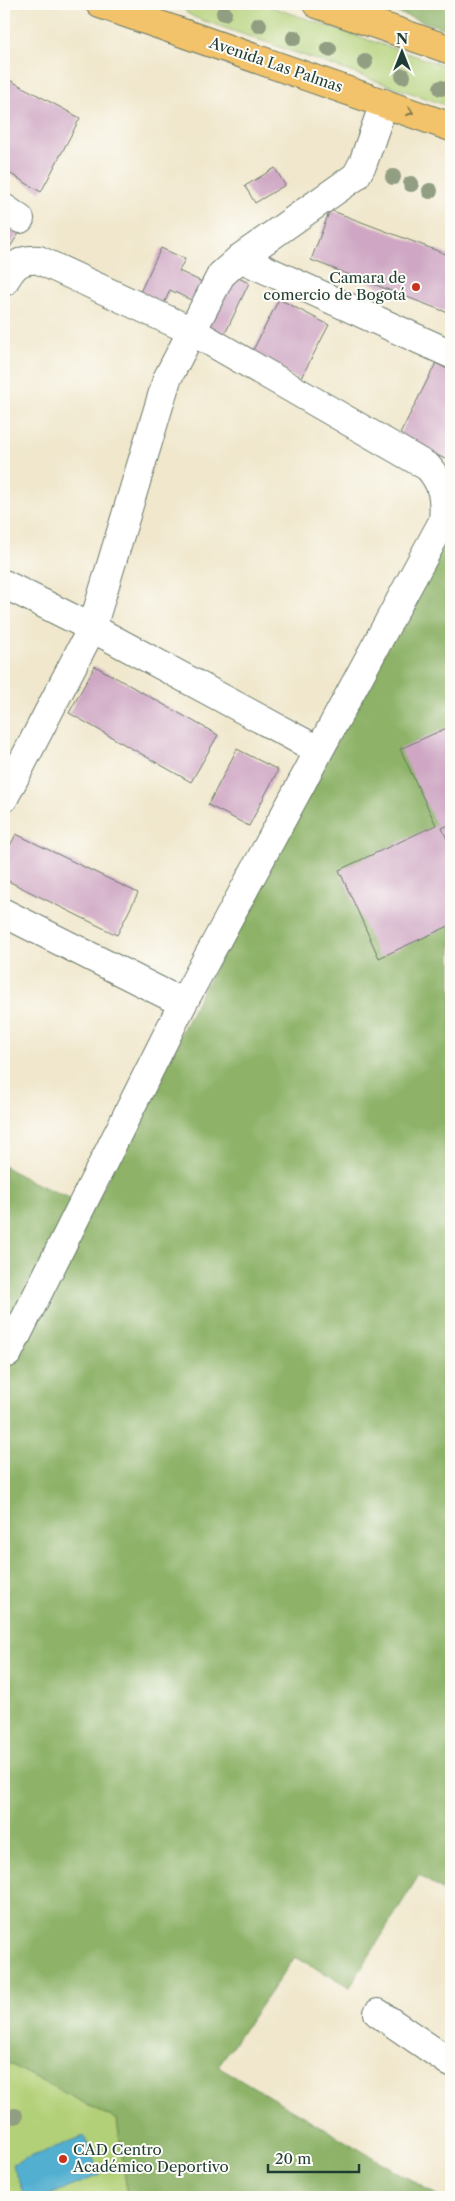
<svg xmlns="http://www.w3.org/2000/svg" width="455" height="2201" viewBox="0 0 455 2201" font-family="'Libre Caslon Text',serif">
<style>
.green{fill:#b2d077;stroke:#688656}
.forest{fill:#8db268;stroke:#56784e}
.water{fill:#52afd0;stroke:#387682}
.building{fill:#cfa7c4}
.lines{fill:none;stroke-linecap:round;stroke-linejoin:round}
.minor-casing{stroke:#687869;stroke-width:30}
.major-casing{stroke:#687869;stroke-width:30}
.minor{stroke:#fff;stroke-width:28}
.major{stroke:#f2c36a;stroke-width:28}
.tree{fill:#919e82}
.oneway{stroke:#7e794c}
.poi-dot{fill:#c8321e;stroke:#fdfcf7;stroke-width:2}
.labels{text-anchor:middle;stroke-width:4;stroke-linejoin:round;paint-order:stroke}
.street-label{font-size:15px;fill:#1f3d34;stroke:#fdfcf7}
.poi-label{font-size:15px;fill:#1f3d34;stroke:#fdfcf7;text-anchor:end}
</style>
<rect width="100%" height="100%" fill="#fdfcf7"/>
<filter id="ink" filterUnits="userSpaceOnUse"><feTurbulence type="fractalNoise" baseFrequency=".02" numOctaves="2"/><feDisplacementMap in="SourceGraphic" scale="10" xChannelSelector="R" yChannelSelector="G"/><feConvolveMatrix kernelMatrix="1 2 1 2 8 2 1 2 1" color-interpolation-filters="sRGB"/></filter>
<filter id="wash" filterUnits="userSpaceOnUse"><feTurbulence type="fractalNoise" baseFrequency=".0096" numOctaves="4" result="noise"/><feDisplacementMap in="SourceGraphic" scale="20" xChannelSelector="R" yChannelSelector="G"/><feGaussianBlur stdDeviation="1.12" result="paint"/><feColorMatrix in="noise" values="0 0 0 0 0 0 0 0 0 0 0 0 0 0 0 0 0 1.4 0 .05"/><feComposite in="paint" operator="in"/></filter>
<g filter="url(#wash)">
<rect width="100%" height="100%" fill="#f0e7cc"/>
<g class="green">
<polygon points="181,4 263,4 451,68 451,107 196,18 187,13"/>
<polygon points="4,2061 117,2120 128,2197 4,2197"/>
</g>
<g class="forest">
<polygon points="372,4 451,4 451,31"/>
<polygon points="451,530 451,1896 419,1875 350,1987 295,1957 218,2066 440,2197 128,2197 117,2120 4,2061 4,1166 28,1180 93,1208 197,1001"/>
</g>
<polygon class="water" points="84,2136 100,2175 44,2197 26,2197 12,2164"/>
<g id="blocks">
<g class="building">
<polygon points="4,77 80,118 41,192 4,170"/>
<polygon points="275,168 285,185 255,203 245,186"/>
<polygon points="330,210 451,256 451,314 311,260"/>
<polygon points="4,221 20,232 4,256"/>
<polygon points="161,248 185,259 179,271 221,291 230,274 249,283 223,338 204,329 214,311 170,290 164,304 140,292"/>
<polygon points="279,299 329,325 300,380 251,354"/>
<polygon points="436,363 451,371 451,457 449,461 399,436"/>
<polygon points="95,666 218,735 191,782 69,713"/>
<polygon points="451,726 451,824 442,828 451,848 451,925 379,958 339,870 436,825 400,749"/>
<polygon points="237,749 278,770 249,826 208,805"/>
<polygon points="16,834 138,893 117,935 4,879 4,858"/>
</g>
</g>
</g>
<g filter="url(#ink)">
<use href="#blocks" fill-opacity="0" stroke="#687869" stroke-width="1"/>
<g class="lines">
<defs>
<g id="minor">
<polyline points="4,208 20,219"/>
<polyline points="240,258 451,354"/>
<path d="M 4,282 C 13,266 20,258 39,260 L 192,331 L 428,467 C 443,484 445,498 443,521 L 183,1003 L 8,1353"/>
<polyline points="4,584 92,628 318,750"/>
<polyline points="4,798 92,628 167,379 221,275 240,258 356,176 363,163 384,103"/>
<polyline points="4,913 183,1003"/>
<polyline points="378,2013 451,2063"/>
</g>
<g id="major">
<polyline points="100,4 451,127"/>
<polyline points="317,4 451,50"/>
</g>
</defs>
<use href="#minor" class="minor-casing"/>
<use href="#major" class="major-casing"/>
<use href="#minor" class="minor"/>
<use href="#major" class="major"/>
</g>
<g class="tree">
<circle cx="224" cy="13" r="8"/>
<circle cx="259" cy="25" r="8"/>
<circle cx="294" cy="38" r="8"/>
<circle cx="329" cy="49" r="8"/>
<circle cx="365" cy="62" r="8"/>
<circle cx="403" cy="76" r="8"/>
<circle cx="441" cy="88" r="8"/>
<circle cx="393" cy="177" r="8"/>
<circle cx="411" cy="184" r="8"/>
<circle cx="430" cy="191" r="8"/>
<circle cx="15" cy="2116" r="8"/>
</g>
<defs><path id="oneway-chevron" d="M-2-3.5L2.5 0L-2 3.5" fill="none" stroke-width="1.6" stroke-linecap="round" stroke-linejoin="round" transform="scale(1.25)"/></defs>
<use class="oneway" href="#oneway-chevron" transform="translate(410 112) rotate(20)"/>
</g>
<g class="poi-dot">
<circle cx="416" cy="287" r="5"/>
<circle cx="63" cy="2159" r="5"/>
</g>
<g class="labels">
<g class="street-label">
<text transform="translate(276 65) rotate(19)" y="5">Avenida Las Palmas</text>
</g>
<g class="poi-label">
<text x="406" y="283">Camara de<tspan x="406" dy="17">comercio de Bogotá</tspan></text>
<text x="73" y="2155" text-anchor="start">CAD Centro<tspan x="73" dy="17">Académico Deportivo</tspan></text>
</g>
</g>
<rect width="455" height="2201" fill="none" stroke="#fdfcf7" stroke-width="20"/>
<g transform="translate(402 52)" stroke="#fdfcf7" stroke-width="4" paint-order="stroke">
<path d="M0-4L9 19L0 12L-9 19Z" fill="#1f3d34"/>
<text y="-8" font-size="14" font-weight="bold" text-anchor="middle" fill="#1f3d34">N</text>
</g>
<path d="M268 2164v8h91v-8" fill="none" stroke="#1f3d34" stroke-width="2.5"/>
<text x="275" y="2164" font-size="15" fill="#1f3d34" stroke="#fdfcf7" stroke-width="4" paint-order="stroke">20 m</text>
</svg>
